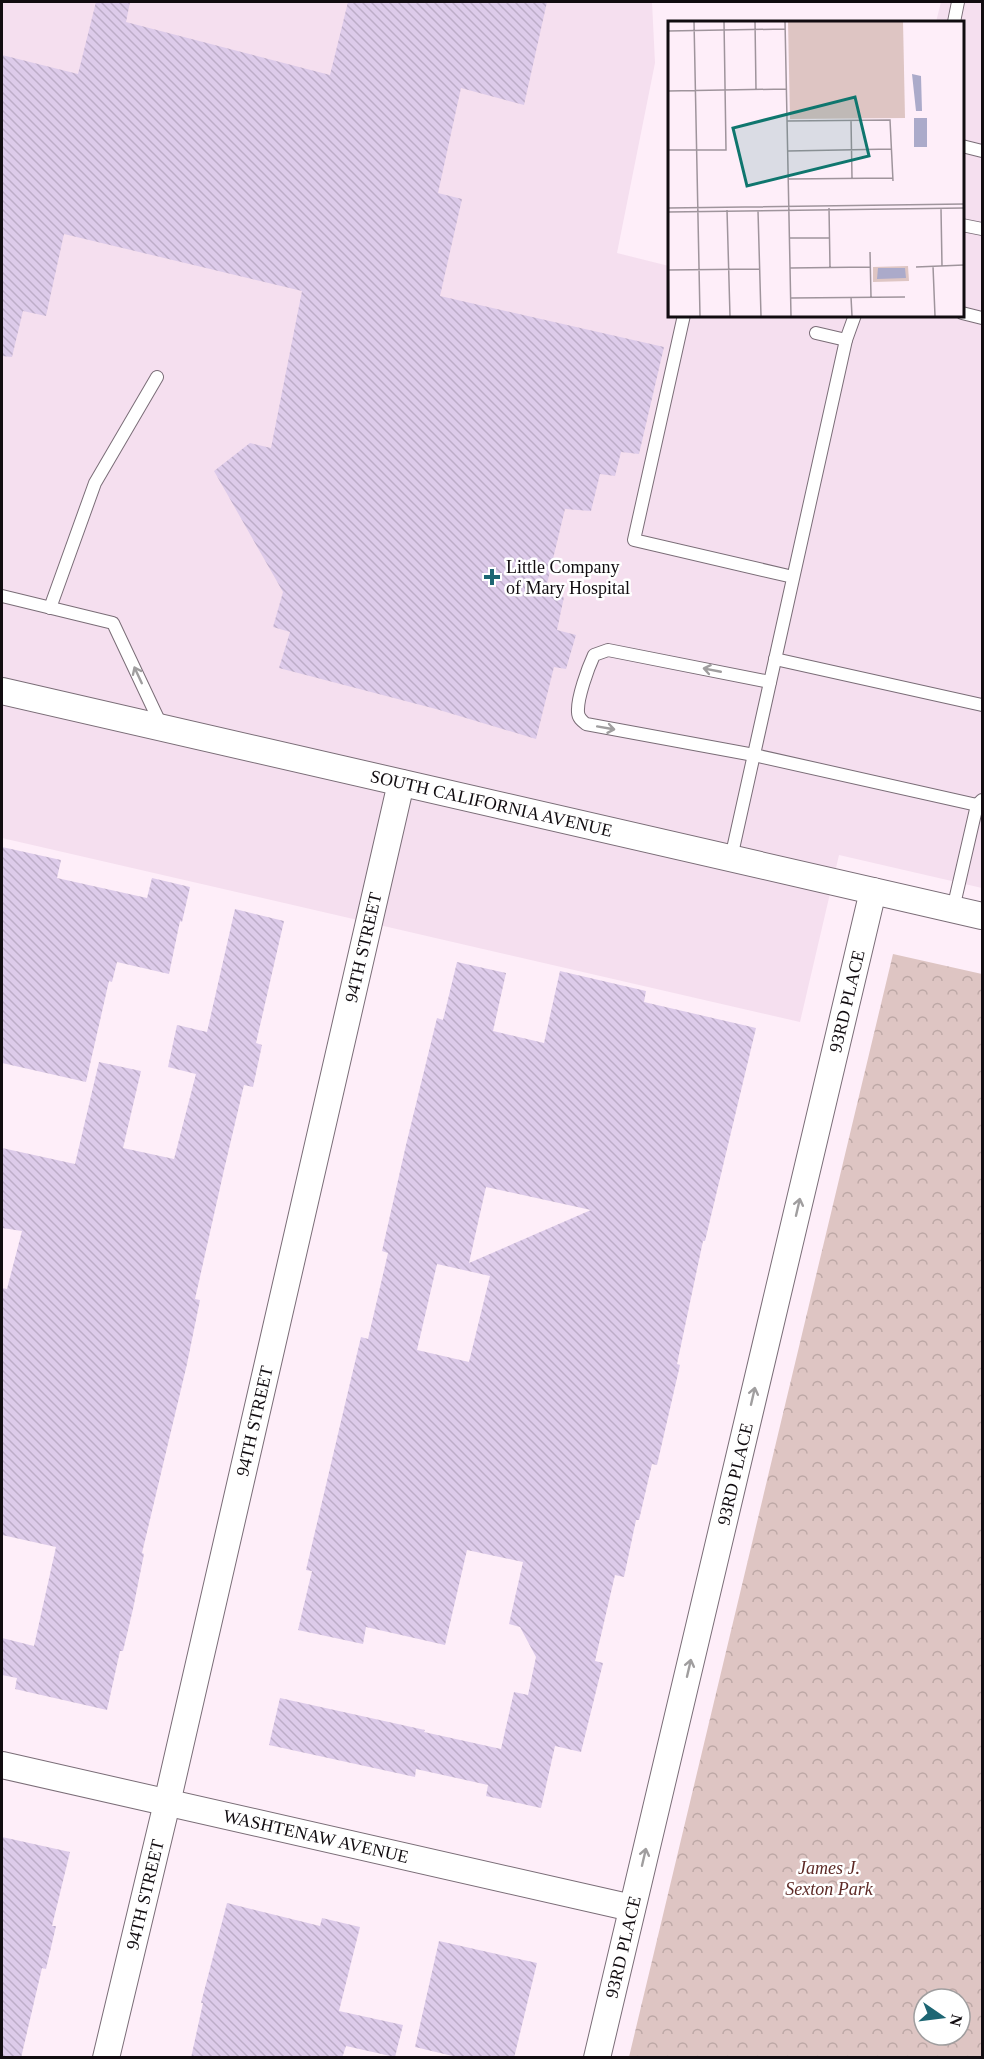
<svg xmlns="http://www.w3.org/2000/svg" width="984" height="2059" viewBox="0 0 984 2059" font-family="Georgia,serif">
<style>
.built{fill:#f5dfef}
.park{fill:url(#park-crowns);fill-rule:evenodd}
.building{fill:url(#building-back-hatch);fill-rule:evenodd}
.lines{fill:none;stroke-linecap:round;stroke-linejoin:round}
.service-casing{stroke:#7a6d77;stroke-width:14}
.minor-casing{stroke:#7a6d77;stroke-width:28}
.service{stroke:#fff;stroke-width:12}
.minor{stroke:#fff;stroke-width:26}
.oneway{stroke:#a09e9f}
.poi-dot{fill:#1d6673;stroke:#fff;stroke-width:2}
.labels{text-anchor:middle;stroke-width:5;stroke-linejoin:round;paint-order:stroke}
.poi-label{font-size:18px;fill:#110c10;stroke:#fff;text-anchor:start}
.street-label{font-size:18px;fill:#110c10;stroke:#fff}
.park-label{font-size:18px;font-style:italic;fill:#5e2b27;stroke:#fff}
.inset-road{fill:none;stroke:#9f949c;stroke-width:1.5}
.view{fill:#0f766e;fill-opacity:0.15;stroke:#0f766e;stroke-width:3}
.inset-edge{fill:none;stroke:#110c10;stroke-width:3}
</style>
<defs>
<pattern id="park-crowns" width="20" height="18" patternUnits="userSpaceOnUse" patternTransform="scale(1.5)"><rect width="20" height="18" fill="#dec5c3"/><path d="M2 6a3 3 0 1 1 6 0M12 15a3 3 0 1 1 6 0" fill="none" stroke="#bda8a6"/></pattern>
<pattern id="building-back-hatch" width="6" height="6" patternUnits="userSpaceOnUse" patternTransform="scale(1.5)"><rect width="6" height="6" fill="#ddcbea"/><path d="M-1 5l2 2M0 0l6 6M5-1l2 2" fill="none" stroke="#bdadc8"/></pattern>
</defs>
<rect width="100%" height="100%" fill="#feeef9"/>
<polygon class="built" points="2,2 652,2 655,63 617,253 669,266 669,315 859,315 865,317 866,315 962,315 962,22 936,22 941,2 982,2 982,888 839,855 800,1022 2,838"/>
<path class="park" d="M 893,954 L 982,974 L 982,2057 L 629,2057 ZM 924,1999 L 960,1999 L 960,2035 L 924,2035 Z"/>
<g class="building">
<polygon points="96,2 130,2 126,22 330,75 348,2 547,2 524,105 461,88 438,193 462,199 440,296 664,347 639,454 621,452 615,476 600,474 591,511 565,509 545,592 564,597 557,630 576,635 566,669 554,667 536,739 436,709 279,668 290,632 273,627 283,592 214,471 250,443 271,448 302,291 64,234 46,316 23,311 12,357 2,356 2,55 78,74"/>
<polygon points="2,847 61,860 57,878 147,898 152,878 190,887 182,922 180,921 169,974 117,962 112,982 109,981 86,1082 2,1063"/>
<polygon points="235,909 284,921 256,1043 262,1045 253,1087 244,1085 224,1170 195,1299 200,1300 187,1364 142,1553 144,1554 133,1609 123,1651 120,1651 107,1710 15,1689 17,1678 2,1675 2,1638 34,1646 56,1547 2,1535 2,1288 7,1289 22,1231 2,1228 2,1148 75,1164 99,1062 141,1071 123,1148 174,1159 196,1074 168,1067 177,1025 207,1032"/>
<path d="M 457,962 L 506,973 L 493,1031 L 544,1043 L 560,971 L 646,991 L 644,1002 L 756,1028 L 705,1241 L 703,1241 L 677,1364 L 680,1365 L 657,1465 L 652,1464 L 639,1520 L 636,1520 L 624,1577 L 615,1575 L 595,1661 L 603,1663 L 581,1752 L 555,1746 L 541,1808 L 486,1796 L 488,1785 L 416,1769 L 415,1777 L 269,1745 L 280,1698 L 425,1730 L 424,1732 L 501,1749 L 514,1692 L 528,1695 L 536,1657 L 520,1627 L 509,1624 L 523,1562 L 467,1550 L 445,1645 L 366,1627 L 363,1644 L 298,1630 L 312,1571 L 306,1570 L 346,1400 L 361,1337 L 368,1339 L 388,1253 L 382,1251 L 406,1145 L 437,1018 L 443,1020 ZM 486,1187 L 591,1210 L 469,1263 ZM 437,1264 L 490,1276 L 469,1362 L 417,1350 Z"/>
<polygon points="2,1837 70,1852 52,1926 56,1926 46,1969 42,1968 21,2058 2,2058"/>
<polygon points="227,1903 320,1926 322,1918 360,1927 339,2011 403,2025 395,2057 346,2046 342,2058 191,2058 203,2003 201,2003"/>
<polygon points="439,1941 537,1963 514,2058 461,2058 415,2047"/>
</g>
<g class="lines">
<defs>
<g id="service">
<polyline points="954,22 958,2"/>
<polyline points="962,146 982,151"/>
<polyline points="962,225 982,229"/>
<polyline points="962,313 982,318"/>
<polyline points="684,315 634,540 793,577"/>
<polyline points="846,340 855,315"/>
<polyline points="2,596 113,623 162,727"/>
<polyline points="50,608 95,483 157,377"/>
<polyline points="775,659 982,705"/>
<path d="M 770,682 L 608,650 L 594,655 C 588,668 577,698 578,712 C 578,718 582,721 586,724 L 754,755 L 977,805"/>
<polyline points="731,858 846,340 816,333"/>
<polyline points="953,909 977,805 982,800"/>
</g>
<g id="minor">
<path id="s1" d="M 2,691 L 982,916"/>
<path id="s2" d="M 2,1765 L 632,1908"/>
<path id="s3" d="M 106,2058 L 167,1803 L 401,783"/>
<path id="s4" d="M 597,2058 L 873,891"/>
</g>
</defs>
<use href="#service" class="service-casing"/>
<use href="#minor" class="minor-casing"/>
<use href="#service" class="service"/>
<use href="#minor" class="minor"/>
</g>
<defs><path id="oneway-shaft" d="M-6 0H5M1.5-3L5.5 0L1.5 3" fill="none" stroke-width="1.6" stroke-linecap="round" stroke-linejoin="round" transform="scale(1.5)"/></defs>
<g class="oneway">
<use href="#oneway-shaft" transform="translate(712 670) rotate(-169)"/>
<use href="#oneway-shaft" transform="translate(138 675) rotate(-115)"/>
<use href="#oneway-shaft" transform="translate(606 728) rotate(10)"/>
<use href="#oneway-shaft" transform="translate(798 1207) rotate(-77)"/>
<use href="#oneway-shaft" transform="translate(753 1396) rotate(-77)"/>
<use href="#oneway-shaft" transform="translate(689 1668) rotate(-77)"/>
<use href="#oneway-shaft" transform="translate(644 1857) rotate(-77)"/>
</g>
<path class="poi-dot" d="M489 568h6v6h6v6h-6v6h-6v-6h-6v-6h6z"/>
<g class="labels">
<g class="poi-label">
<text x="506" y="573">Little Company<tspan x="506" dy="21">of Mary Hospital</tspan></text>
</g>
<g class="street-label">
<text dy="6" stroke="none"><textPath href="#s1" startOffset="502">SOUTH CALIFORNIA AVENUE</textPath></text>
<text dy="6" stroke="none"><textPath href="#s3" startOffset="1140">94TH STREET</textPath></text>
<text dy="6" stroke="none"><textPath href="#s4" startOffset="1086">93RD PLACE</textPath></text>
<text dy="6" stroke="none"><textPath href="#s3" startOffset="654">94TH STREET</textPath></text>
<text dy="6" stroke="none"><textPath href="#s4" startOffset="600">93RD PLACE</textPath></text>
<text dy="6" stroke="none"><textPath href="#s2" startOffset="322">WASHTENAW AVENUE</textPath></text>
<text dy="6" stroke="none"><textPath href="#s3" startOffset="168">94TH STREET</textPath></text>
<text dy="6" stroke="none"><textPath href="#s4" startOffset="114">93RD PLACE</textPath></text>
</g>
<g class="park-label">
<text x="829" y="1874">James J.<tspan x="829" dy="21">Sexton Park</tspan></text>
</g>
</g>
<g transform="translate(668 21)">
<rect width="296" height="296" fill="#feeef9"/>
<path d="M 240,245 L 241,260 L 205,261 L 205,246 Z" fill="#dec5c3"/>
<path d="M 120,0 L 235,0 L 237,97 L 122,98 Z" fill="#dec5c3"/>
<path d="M 244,53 L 253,55 L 254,90 L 248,90 ZM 246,97 L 259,97 L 259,126 L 246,126 ZM 210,247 L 237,247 L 238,257 L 209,258 Z" fill="#abaaca"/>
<path class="inset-road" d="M 26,0 L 32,295M 87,0 L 88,69M 117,0 L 123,295M 0,10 L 117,8M 0,70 L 118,68M 183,99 L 184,157M 119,100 L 222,99 L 225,160M 0,129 L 58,129 L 56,0M 120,130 L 224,128M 120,158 L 225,157M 0,187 L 296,183M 161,187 L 162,246M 273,188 L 274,245M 59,189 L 62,295M 90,190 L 93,295M 0,191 L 296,187M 122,217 L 162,217M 0,227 L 1,295M 202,231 L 203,276M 265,245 L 267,295M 248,246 L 296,244M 122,247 L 202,246M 0,249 L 91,248M 183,276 L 184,295M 123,277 L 237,276"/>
<path class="view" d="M 187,76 L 201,135 L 79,165 L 65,107 Z"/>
<rect width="296" height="296" class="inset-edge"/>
</g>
<rect width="984" height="2059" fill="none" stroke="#110c10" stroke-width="6"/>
<g transform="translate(942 2017) rotate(104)"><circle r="28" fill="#ffffff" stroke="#a09e9f" stroke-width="1.5"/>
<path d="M0-4.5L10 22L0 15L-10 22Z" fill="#1d6673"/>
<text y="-9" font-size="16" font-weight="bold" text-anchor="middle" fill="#110c10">N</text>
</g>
</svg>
